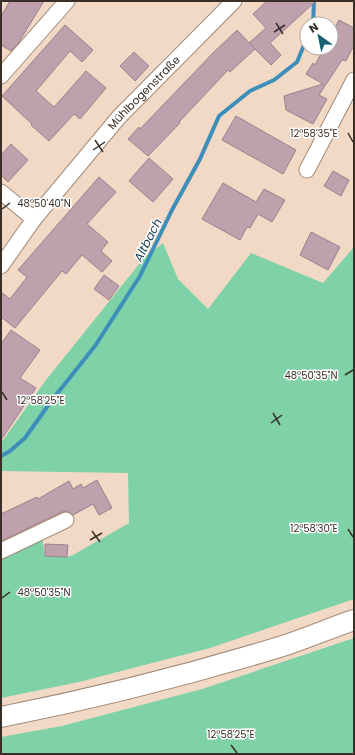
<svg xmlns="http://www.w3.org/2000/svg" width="355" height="755" viewBox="0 0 355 755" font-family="Poppins,sans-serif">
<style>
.green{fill:#7fd1a7}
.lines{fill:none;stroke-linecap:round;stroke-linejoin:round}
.stream{stroke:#3d8fba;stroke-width:4}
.building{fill:#bfa1ae;stroke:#9b7f8b}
.minor-casing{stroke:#a28b78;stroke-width:17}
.major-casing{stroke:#a28b78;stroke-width:22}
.minor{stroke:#fff;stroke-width:15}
.major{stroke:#fff;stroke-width:20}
.ticks{fill:none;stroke:#392f27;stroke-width:1.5}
.labels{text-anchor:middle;stroke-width:3;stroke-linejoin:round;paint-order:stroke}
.street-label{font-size:11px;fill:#392f27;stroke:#fff}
.water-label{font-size:12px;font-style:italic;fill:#193d50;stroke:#fff}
.ticks-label{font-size:10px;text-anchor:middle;fill:#392f27;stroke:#fff;stroke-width:3;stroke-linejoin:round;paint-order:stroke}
</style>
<rect width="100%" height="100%" fill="#f2d9c5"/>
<g class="green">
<polygon points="163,243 178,279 208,309 251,253 323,283 354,247 354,599 210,648 79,682 1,698 1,557 42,537 45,556 67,557 73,555 129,523 128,473 1,471 1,443 46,380 144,258"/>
<polygon points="354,638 354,754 1,754 1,737 62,726 202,689"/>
</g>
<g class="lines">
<g class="stream">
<polyline points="313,24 314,1"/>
<polyline points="1,456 10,451 25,438 52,400 95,346 140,276 172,210 200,159 219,116 250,91 274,80 297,62 307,38"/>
</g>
</g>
<g class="building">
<polygon points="10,1 44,1 19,42 11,51 1,45 1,16"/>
<polygon points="267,1 316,1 270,43 281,55 271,65 249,43 266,28 253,14"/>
<polygon points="339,20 354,28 354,45 346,61 342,60 319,95 327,99 313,124 286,110 284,96 323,84 306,74 313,63 315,65 324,48 331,48 331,35"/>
<polygon points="65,25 93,50 82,62 70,51 36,91 54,107 86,71 106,88 80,119 74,114 49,141 31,125 32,124 2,96"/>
<polygon points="237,30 255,49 230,72 228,70 179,122 180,123 148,156 128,139 139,127 140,129 213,53"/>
<polygon points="134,52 149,66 135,81 120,66"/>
<polygon points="236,116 296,150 283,174 222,140"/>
<polygon points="11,144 28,160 8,182 1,175 1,155"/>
<polygon points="149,158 173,179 153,202 129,181"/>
<polygon points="333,171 349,180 341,196 324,186"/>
<polygon points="99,177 116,192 87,224 108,242 101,251 112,261 102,272 82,255 66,274 62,271 15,328 1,317 1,292 10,299 27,277 18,270"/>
<polygon points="223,183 256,202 264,189 285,200 272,222 258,214 250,228 247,227 240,240 202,219"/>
<polygon points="311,232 340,247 328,270 300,255"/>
<polygon points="104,275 119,286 109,300 94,289"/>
<polygon points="11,330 40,350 20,378 36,388 1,440 1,344"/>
<polygon points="97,480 112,508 99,515 93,504 73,515 67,511 62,512 1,541 1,514 37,497 38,499 69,481 73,489 81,484 83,488"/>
<polygon points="45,544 68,545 67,557 45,556"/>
</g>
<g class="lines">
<defs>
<g id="minor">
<polyline points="1,76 67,1"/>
<polyline points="307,170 354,80"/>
<polyline points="1,192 34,219"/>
<path id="s1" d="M 1,266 L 34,219 L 119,117 L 234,1"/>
<polyline points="1,551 66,520"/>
</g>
<path id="major" d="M 1,717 C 97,698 192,674 286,645 C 309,637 331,628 354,620"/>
</defs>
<use href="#minor" class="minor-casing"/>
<use href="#major" class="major-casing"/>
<use href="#minor" class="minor"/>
<use href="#major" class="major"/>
</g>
<path class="ticks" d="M 276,23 L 283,34M 274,32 L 285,25M 348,133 L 353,142M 95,140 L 103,152M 93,150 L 105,142M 2,209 L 10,203M 345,375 L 353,370M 2,392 L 7,400M 273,413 L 280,425M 271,423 L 282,415M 348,529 L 353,537M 92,531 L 100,542M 90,540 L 102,533M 2,598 L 10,592M 231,745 L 237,753"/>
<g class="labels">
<g class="street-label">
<text dy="4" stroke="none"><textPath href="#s1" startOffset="225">Mühlbogenstraße</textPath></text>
</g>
<g class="water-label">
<text transform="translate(148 240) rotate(-63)" y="4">Altbach</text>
</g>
</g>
<g class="ticks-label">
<text x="314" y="137">12°58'35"E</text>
<text x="44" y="207">48°50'40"N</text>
<text x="311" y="379">48°50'35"N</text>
<text x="41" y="404">12°58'25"E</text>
<text x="314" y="532">12°58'30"E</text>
<text x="44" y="596">48°50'35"N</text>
<text x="231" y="738">12°58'25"E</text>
</g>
<rect width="355" height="755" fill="none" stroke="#392f27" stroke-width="4"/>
<g transform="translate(319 36) rotate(327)"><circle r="19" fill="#ffffff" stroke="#b0aca9"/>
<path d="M0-3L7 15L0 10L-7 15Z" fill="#18606f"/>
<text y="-6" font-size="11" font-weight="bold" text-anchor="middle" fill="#392f27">N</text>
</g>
</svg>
